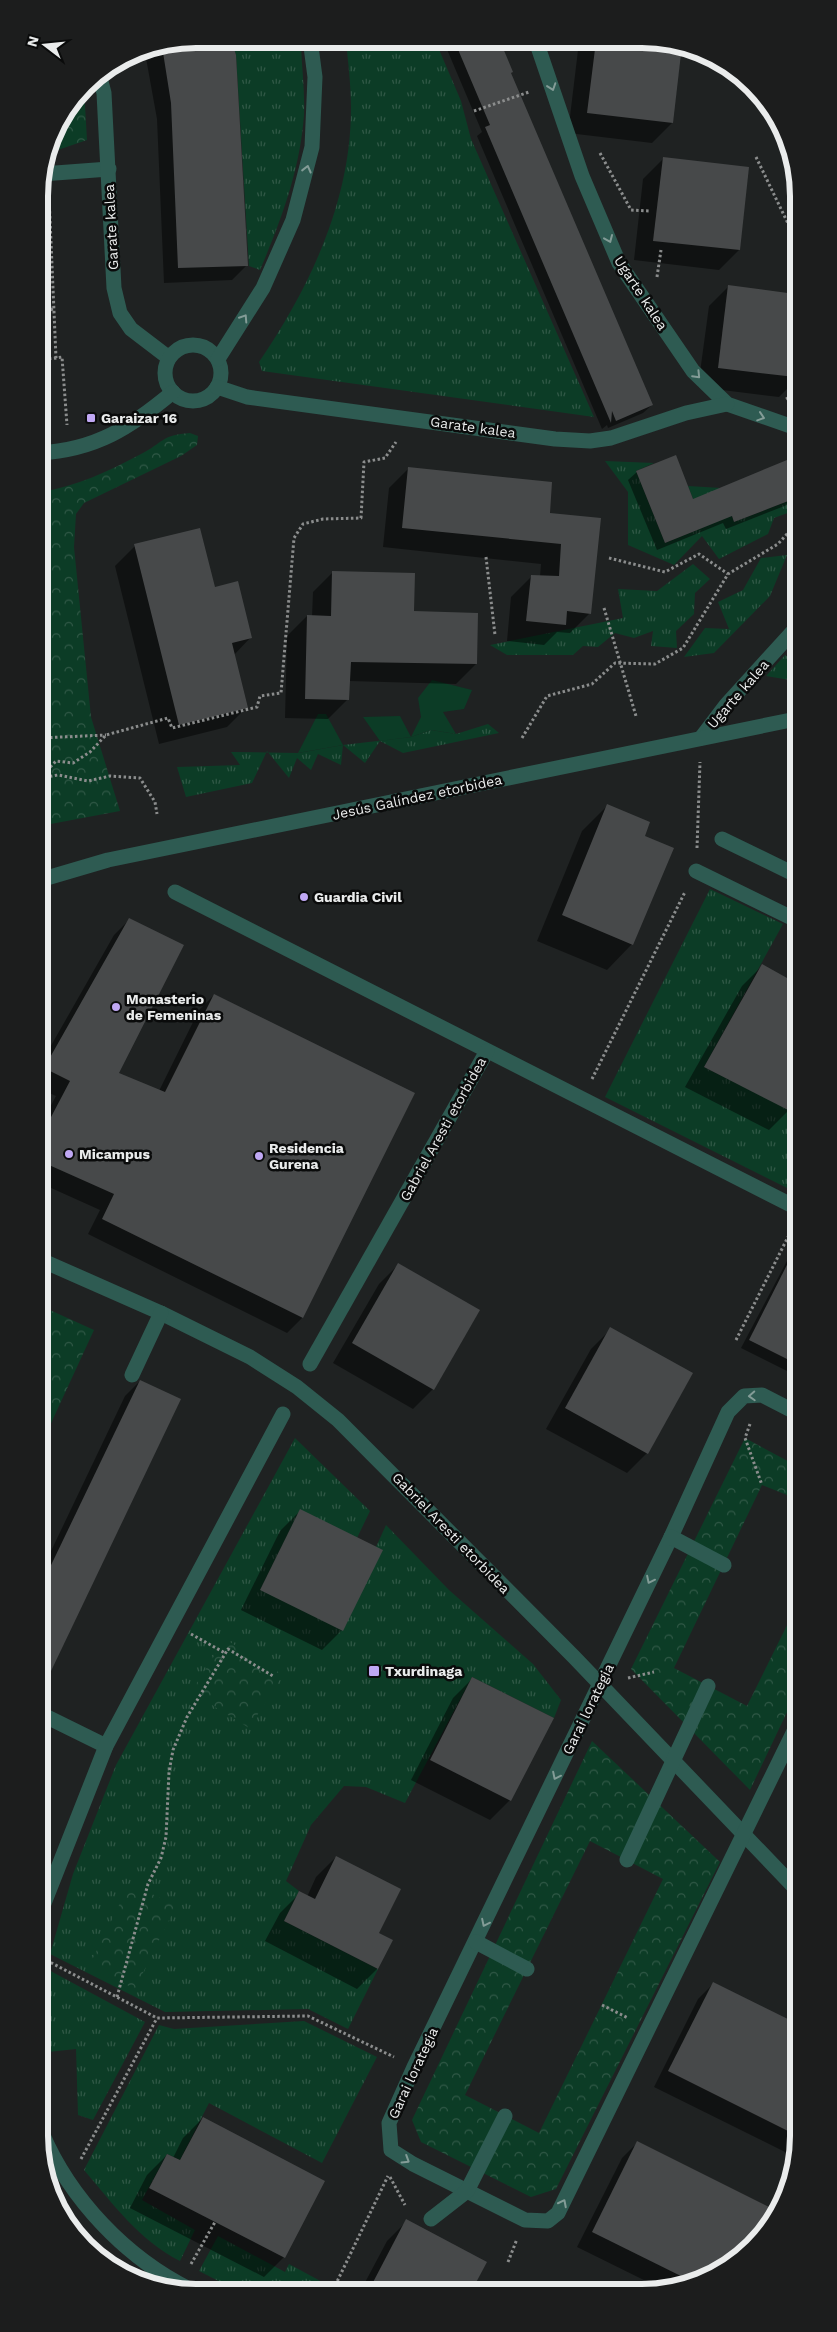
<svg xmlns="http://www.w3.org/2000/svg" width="837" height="2332" viewBox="0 0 837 2332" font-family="'Work Sans',sans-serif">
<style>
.grass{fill:url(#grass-tufts)}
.forest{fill:url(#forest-crowns);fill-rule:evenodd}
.garden{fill:#0c3c26}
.shadow{fill:#0007}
.building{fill:#47494a}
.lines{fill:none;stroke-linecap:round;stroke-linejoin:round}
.path{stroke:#8b8d8d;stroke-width:3;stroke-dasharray:2.5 2.5;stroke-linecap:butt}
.lane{stroke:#2e5b52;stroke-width:15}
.street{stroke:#2e5b52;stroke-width:15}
.oneway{stroke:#839c97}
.poi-dot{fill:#c0a8f4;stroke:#0a0b0b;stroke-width:2}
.labels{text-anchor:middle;stroke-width:5;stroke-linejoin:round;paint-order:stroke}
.street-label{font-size:14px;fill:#eaecec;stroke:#0a0b0b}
.poi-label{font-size:14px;font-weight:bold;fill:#eaecec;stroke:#0a0b0b;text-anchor:start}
.rim{fill:none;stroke:#eaecec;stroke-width:6}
</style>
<defs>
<pattern id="grass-tufts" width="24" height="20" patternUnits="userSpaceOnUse" patternTransform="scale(1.25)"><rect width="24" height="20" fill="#0c3c26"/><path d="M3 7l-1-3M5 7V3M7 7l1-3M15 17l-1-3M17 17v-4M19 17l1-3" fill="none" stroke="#305846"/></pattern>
<pattern id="forest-crowns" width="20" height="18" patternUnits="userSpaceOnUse" patternTransform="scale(1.25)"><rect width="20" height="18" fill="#0c3c26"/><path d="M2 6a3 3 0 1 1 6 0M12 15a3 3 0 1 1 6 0" fill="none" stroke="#305846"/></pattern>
</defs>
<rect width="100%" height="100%" fill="#1f2222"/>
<g class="grass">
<path d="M 231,39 L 299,39 L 301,46 C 302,69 305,93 304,115 C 300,170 281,221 260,270 L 249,266 L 236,55 Z"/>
<path d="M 346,40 L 435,40 L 461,101 L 471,139 L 594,417 L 262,371 L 259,362 C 310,287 351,201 351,108 C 351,85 348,62 346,40 Z"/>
<polygon points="605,461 654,463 636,471 665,543 704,527 688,486 721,488 734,522 796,498 793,511 774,518 768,534 719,559 702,536 674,565 628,545 628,492"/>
<polygon points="796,540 796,559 787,555 770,596 714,653 684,657 705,628 729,629 718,602 743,590 761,558 787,555"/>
<polygon points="693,564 710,579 695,593 694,614 676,631 677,648 651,646 653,631 634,638 615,633 598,647 583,646 573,655 507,655 490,645 623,618 618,589 657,591"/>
<polygon points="785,655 793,661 796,655 796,681 766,676"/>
<polygon points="488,724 499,733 403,753 380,741 365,763 343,745 341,765 318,754 311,770 297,758 289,778 267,751 252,783 186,797 177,767 240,765 231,752 298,753 343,745 411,737 431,730 456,734"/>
<polygon points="710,889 783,924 704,1067 790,1110 796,1099 797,1193 605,1097"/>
<polygon points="295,1438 370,1511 357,1538 300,1510 260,1590 376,1547 386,1525 449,1590 533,1664 561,1700 554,1718 472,1677 405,1803 366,1787 344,1786 311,1825 286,1881 299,1891 284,1921 378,1969 348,2029 308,2009 165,2012 50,1954 73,1874 116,1765"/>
<polygon points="45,1968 145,2022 93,2120 78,2115 76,2049 48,2052"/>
<path d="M 304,2021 L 377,2057 L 322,2163 L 209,2103 L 180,2160 L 167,2154 L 142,2200 L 195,2230 L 180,2261 C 139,2240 113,2204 84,2170 L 159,2025 L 174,2029 Z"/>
<polygon points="218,2236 285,2272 289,2264 326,2284 323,2290 236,2290 199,2271"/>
</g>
<g class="forest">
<path d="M 84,88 L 87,140 L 52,152 C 50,125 69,108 84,88 Z"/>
<path d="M 190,433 L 198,436 L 197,445 L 181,456 L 84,503 L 76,514 L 74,547 L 91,717 L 120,811 L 40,826 L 40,492 C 78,486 107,472 141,454 C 163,443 161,435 190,433 Z"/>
<polygon points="41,1306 94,1330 41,1445"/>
<polygon points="745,1438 797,1466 797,1499 762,1485 674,1668 747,1706 797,1605 797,1691 750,1790 631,1669"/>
<polygon points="225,1639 283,1675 249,1728 191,1692"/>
<path d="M 592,1741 L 720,1862 L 556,2189 L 531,2197 L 421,2142 L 412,2120 ZM 590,1841 L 663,1879 L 539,2133 L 465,2095 Z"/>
<polygon points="130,1883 176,1906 135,1989 89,1966"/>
</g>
<g class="garden">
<polygon points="432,680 472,690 464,709 443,712 456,734 431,730 411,737 380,741 363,717 400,716 411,737 421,717 418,698"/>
<polygon points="318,714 326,714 343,745 298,753"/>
</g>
<g class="shadow">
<polygon points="196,39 230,39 235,55 247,265 232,280 164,283 157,119 146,58 142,49"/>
<polygon points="443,40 498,41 512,72 510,74 652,405 643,413 608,428 607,425 602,429 477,136 482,132"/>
<polygon points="587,41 672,42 681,45 672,123 652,143 568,133 578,50"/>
<polygon points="663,159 739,250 719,270 634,260 643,179"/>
<polygon points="41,277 44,342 39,346 39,278"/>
<polygon points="729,286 795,295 795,381 779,397 698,387 709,306"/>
<polygon points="409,468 548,514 600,520 590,613 570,633 557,632 544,645 507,641 511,597 531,577 540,577 541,564 383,547 389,488"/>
<polygon points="637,472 692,501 796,484 796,499 792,503 726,529 723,523 657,550 628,480"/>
<polygon points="135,546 214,589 251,637 234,655 247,707 227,727 159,744 115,566"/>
<polygon points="333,572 412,612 476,664 456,684 349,681 348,699 328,719 285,718 287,636 307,616 312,617 313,592"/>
<polygon points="607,806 643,837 632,944 607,970 537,941 582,831"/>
<polygon points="129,920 118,1074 159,1091 199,1010 214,995 413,1093 302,1318 287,1333 88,1234 100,1210 40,1183 40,1126 56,1096 40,1089 40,1065 114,935"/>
<polygon points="762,966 796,984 796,1096 789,1110 769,1130 685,1087 742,986"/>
<polygon points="797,1242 797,1376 741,1348"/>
<polygon points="399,1264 479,1311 433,1389 413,1409 333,1363 379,1284"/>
<polygon points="611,1329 692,1374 647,1453 627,1473 546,1429 591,1349"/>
<polygon points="140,1381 41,1689 41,1572 125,1396"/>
<polygon points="300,1511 342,1630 322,1650 241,1610 280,1531"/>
<polygon points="473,1678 510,1800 490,1820 411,1780 453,1698"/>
<polygon points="797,1772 797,1784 792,1782"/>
<polygon points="336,1857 378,1933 392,1940 377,1969 357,1989 265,1941 280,1913 300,1893 307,1897 316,1877"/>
<polygon points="713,1984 798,2026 798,2146 795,2157 654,2087 698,1999"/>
<polygon points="203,2118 284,2257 264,2277 130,2208 147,2175 167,2155 173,2158 183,2138"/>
<polygon points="637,2143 776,2213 759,2239 720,2272 672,2290 664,2290 577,2247 622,2158"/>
<polygon points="407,2221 485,2262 470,2290 361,2290 387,2241"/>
</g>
<g class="building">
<polygon points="196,39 231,39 236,55 248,266 178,268 171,103 162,46"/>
<polygon points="454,40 500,41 513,72 511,73 653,405 616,421 612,411 611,423 485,127 490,125"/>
<polygon points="596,41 672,42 682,45 673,123 587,113"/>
<polygon points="663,157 749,167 740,250 653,241"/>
<polygon points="728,285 795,294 795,377 718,368"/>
<polygon points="676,455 693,499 787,460 796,481 796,498 734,522 732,516 665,543 636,471"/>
<polygon points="408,467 552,482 550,513 601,518 591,614 567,611 566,625 526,621 531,575 559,576 561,544 402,528"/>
<polygon points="200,528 215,587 238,581 252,638 232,643 248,708 179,725 134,544"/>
<polygon points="332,571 415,573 414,611 478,613 477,664 351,662 349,700 305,699 307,615 331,616"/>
<polygon points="607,804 650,822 645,836 674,848 633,945 562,915"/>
<polygon points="129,918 184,945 119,1073 165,1092 214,994 415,1093 303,1318 102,1219 114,1194 40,1161 40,1138 70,1081 44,1068"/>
<polygon points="762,964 796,983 796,1114 704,1067"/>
<polygon points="797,1245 797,1364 749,1340"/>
<polygon points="398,1263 480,1310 434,1390 352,1343"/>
<polygon points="610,1327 693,1373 648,1454 565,1408"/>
<polygon points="140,1380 181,1399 41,1692 41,1586"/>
<polygon points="300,1509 383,1550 343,1631 260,1590"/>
<polygon points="472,1677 554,1718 511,1801 430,1760"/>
<polygon points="336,1856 401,1889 379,1933 393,1940 378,1969 284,1921 299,1891 315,1899"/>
<polygon points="713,1982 798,2024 798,2136 668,2071"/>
<polygon points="203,2117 325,2181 285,2258 149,2188 167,2154 180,2160"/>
<polygon points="637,2141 777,2211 759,2240 720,2272 693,2282 592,2232"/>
<polygon points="406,2219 487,2262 472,2290 369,2290"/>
</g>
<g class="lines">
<g class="path">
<polyline points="474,111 529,92"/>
<polyline points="600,153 631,210 650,211"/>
<polyline points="756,157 795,238"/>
<polyline points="49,196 56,358 62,357 67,425"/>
<polyline points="39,238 45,237 50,310 53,309"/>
<polyline points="657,277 661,250"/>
<polyline points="39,360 56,358"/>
<polyline points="786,399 795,394"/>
<polyline points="486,557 495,635"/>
<polyline points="609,558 665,572 699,554 728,574"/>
<polyline points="604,608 636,716"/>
<polyline points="40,738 106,735"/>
<polyline points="522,738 547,696 592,684 615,663 655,664 683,648 728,574 778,544 796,524"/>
<polyline points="40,778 56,761 73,763 90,752 106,735 168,718 172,728 257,707 260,696 281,693 294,538 303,524 323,519 361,518 364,462 385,458 396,442"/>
<polyline points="40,778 58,775 88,781 110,776 140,778 155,802 157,814"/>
<polyline points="697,848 700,762"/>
<polyline points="592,1079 685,892"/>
<polyline points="736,1340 792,1229"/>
<polyline points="750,1424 745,1438 762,1485"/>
<polyline points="191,1634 225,1653"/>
<polyline points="628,1678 654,1672"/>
<polyline points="42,1958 157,2018 308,2016 394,2057"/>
<polyline points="117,1997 148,1884 161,1858 166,1837 169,1772 173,1750 187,1717 228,1649 273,1676"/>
<polyline points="602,2005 628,2018"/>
<polyline points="81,2159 157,2018"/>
<polyline points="390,2177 405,2205"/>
<polyline points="508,2262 517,2239"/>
<polyline points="191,2264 215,2222"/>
<polyline points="333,2290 388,2176"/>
</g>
<polyline class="lane" points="42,174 109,169"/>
<g class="street">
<polyline points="536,41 582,176 619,263 693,371 727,404 796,428"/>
<polyline points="99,74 104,93 114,288 120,313 131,329 169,358"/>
<circle cx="193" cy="373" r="28"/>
<polyline points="218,359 263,288 293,220 312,147 315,77 310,39"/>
<polyline points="217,387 247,397 555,439 590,441 611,438 686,413 727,404"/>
<path d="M 39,453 C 96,450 131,427 173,392"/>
<polyline points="701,738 726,705 796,628"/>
<polyline points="722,839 796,875"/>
<polyline points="696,871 796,920"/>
<polyline points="40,880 108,860 796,719"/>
<path d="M 175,892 C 382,997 590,1101 797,1208"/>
<polyline points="41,1260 161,1313 250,1357 297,1387 338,1420 574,1657 798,1891"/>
<polyline points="310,1364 487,1051"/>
<polyline points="132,1375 161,1313"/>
<polyline points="797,1413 762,1395 744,1396 728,1412 671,1537 414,2067 389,2123 391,2150 413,2164 525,2220 548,2221 558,2213 797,1725"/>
<polyline points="671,1537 724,1565"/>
<polyline points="41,1714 106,1746"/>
<polyline points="627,1860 708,1686"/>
<polyline points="41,1911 106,1746 283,1414"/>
<polyline points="476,1942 527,1969"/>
<path d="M 42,2133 C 70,2199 126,2258 191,2290"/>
<polyline points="431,2219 467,2191 505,2116"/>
</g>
</g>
<defs><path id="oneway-chevron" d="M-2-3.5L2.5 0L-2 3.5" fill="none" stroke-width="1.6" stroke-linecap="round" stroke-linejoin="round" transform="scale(1.25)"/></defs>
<g class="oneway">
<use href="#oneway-chevron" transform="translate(552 87) rotate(71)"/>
<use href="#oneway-chevron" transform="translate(307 169) rotate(-76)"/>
<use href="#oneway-chevron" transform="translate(609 239) rotate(67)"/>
<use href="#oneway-chevron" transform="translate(244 318) rotate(-57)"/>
<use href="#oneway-chevron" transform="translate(697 375) rotate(46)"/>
<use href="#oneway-chevron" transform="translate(761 417) rotate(18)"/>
<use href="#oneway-chevron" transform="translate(752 1396) rotate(177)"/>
<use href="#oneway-chevron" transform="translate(650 1580) rotate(116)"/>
<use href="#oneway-chevron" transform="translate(556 1776) rotate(116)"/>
<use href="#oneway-chevron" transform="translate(485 1923) rotate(116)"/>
<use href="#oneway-chevron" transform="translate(406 2160) rotate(32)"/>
<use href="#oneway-chevron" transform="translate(563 2203) rotate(-63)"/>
</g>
<g class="poi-dot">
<rect x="86" y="413" width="10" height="10" rx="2.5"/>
<circle cx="304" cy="897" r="5"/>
<circle cx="116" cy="1007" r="5"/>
<circle cx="69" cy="1154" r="5"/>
<circle cx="259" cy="1156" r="5"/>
<rect x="368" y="1665" width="12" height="12" rx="2.5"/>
</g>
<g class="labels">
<g class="street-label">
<text transform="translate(111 227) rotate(-93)" y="5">Garate kalea</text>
<text transform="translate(641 293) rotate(57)" y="5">Ugarte kalea</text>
<text transform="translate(473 427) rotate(8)" y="5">Garate kalea</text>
<text transform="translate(738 694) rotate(-49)" y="5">Ugarte kalea</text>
<text transform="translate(417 797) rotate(-12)" y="5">Jesús Galíndez etorbidea</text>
<text transform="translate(443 1129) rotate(-61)" y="5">Gabriel Aresti etorbidea</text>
<text transform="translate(451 1533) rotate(46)" y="5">Gabriel Aresti etorbidea</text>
<text transform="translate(588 1709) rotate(-64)" y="5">Garai lorategia</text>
<text transform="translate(413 2073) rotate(-65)" y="5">Garai lorategia</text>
</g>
<g class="poi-label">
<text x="101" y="423">Garaizar 16</text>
<text x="314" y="902">Guardia Civil</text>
<text x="126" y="1004">Monasterio<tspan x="126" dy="16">de Femeninas</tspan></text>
<text x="269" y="1153">Residencia<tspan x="269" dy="16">Gurena</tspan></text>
<text x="79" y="1159">Micampus</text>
<text x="385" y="1676">Txurdinaga</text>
</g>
</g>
<path d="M0 0H837V2332H0ZM196 48H642A148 148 0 0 1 790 196V2136A148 148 0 0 1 642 2284H196A148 148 0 0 1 48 2136V196A148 148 0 0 1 196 48Z" fill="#1c1d1d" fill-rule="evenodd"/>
<path class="rim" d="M196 48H642A148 148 0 0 1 790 196V2136A148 148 0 0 1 642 2284H196A148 148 0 0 1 48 2136V196A148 148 0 0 1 196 48Z"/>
<g transform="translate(45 45) rotate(286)" stroke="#0a0b0b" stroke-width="4" paint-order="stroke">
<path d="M0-4L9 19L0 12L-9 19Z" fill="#eaecec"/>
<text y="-8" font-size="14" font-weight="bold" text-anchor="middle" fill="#eaecec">N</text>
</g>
</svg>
